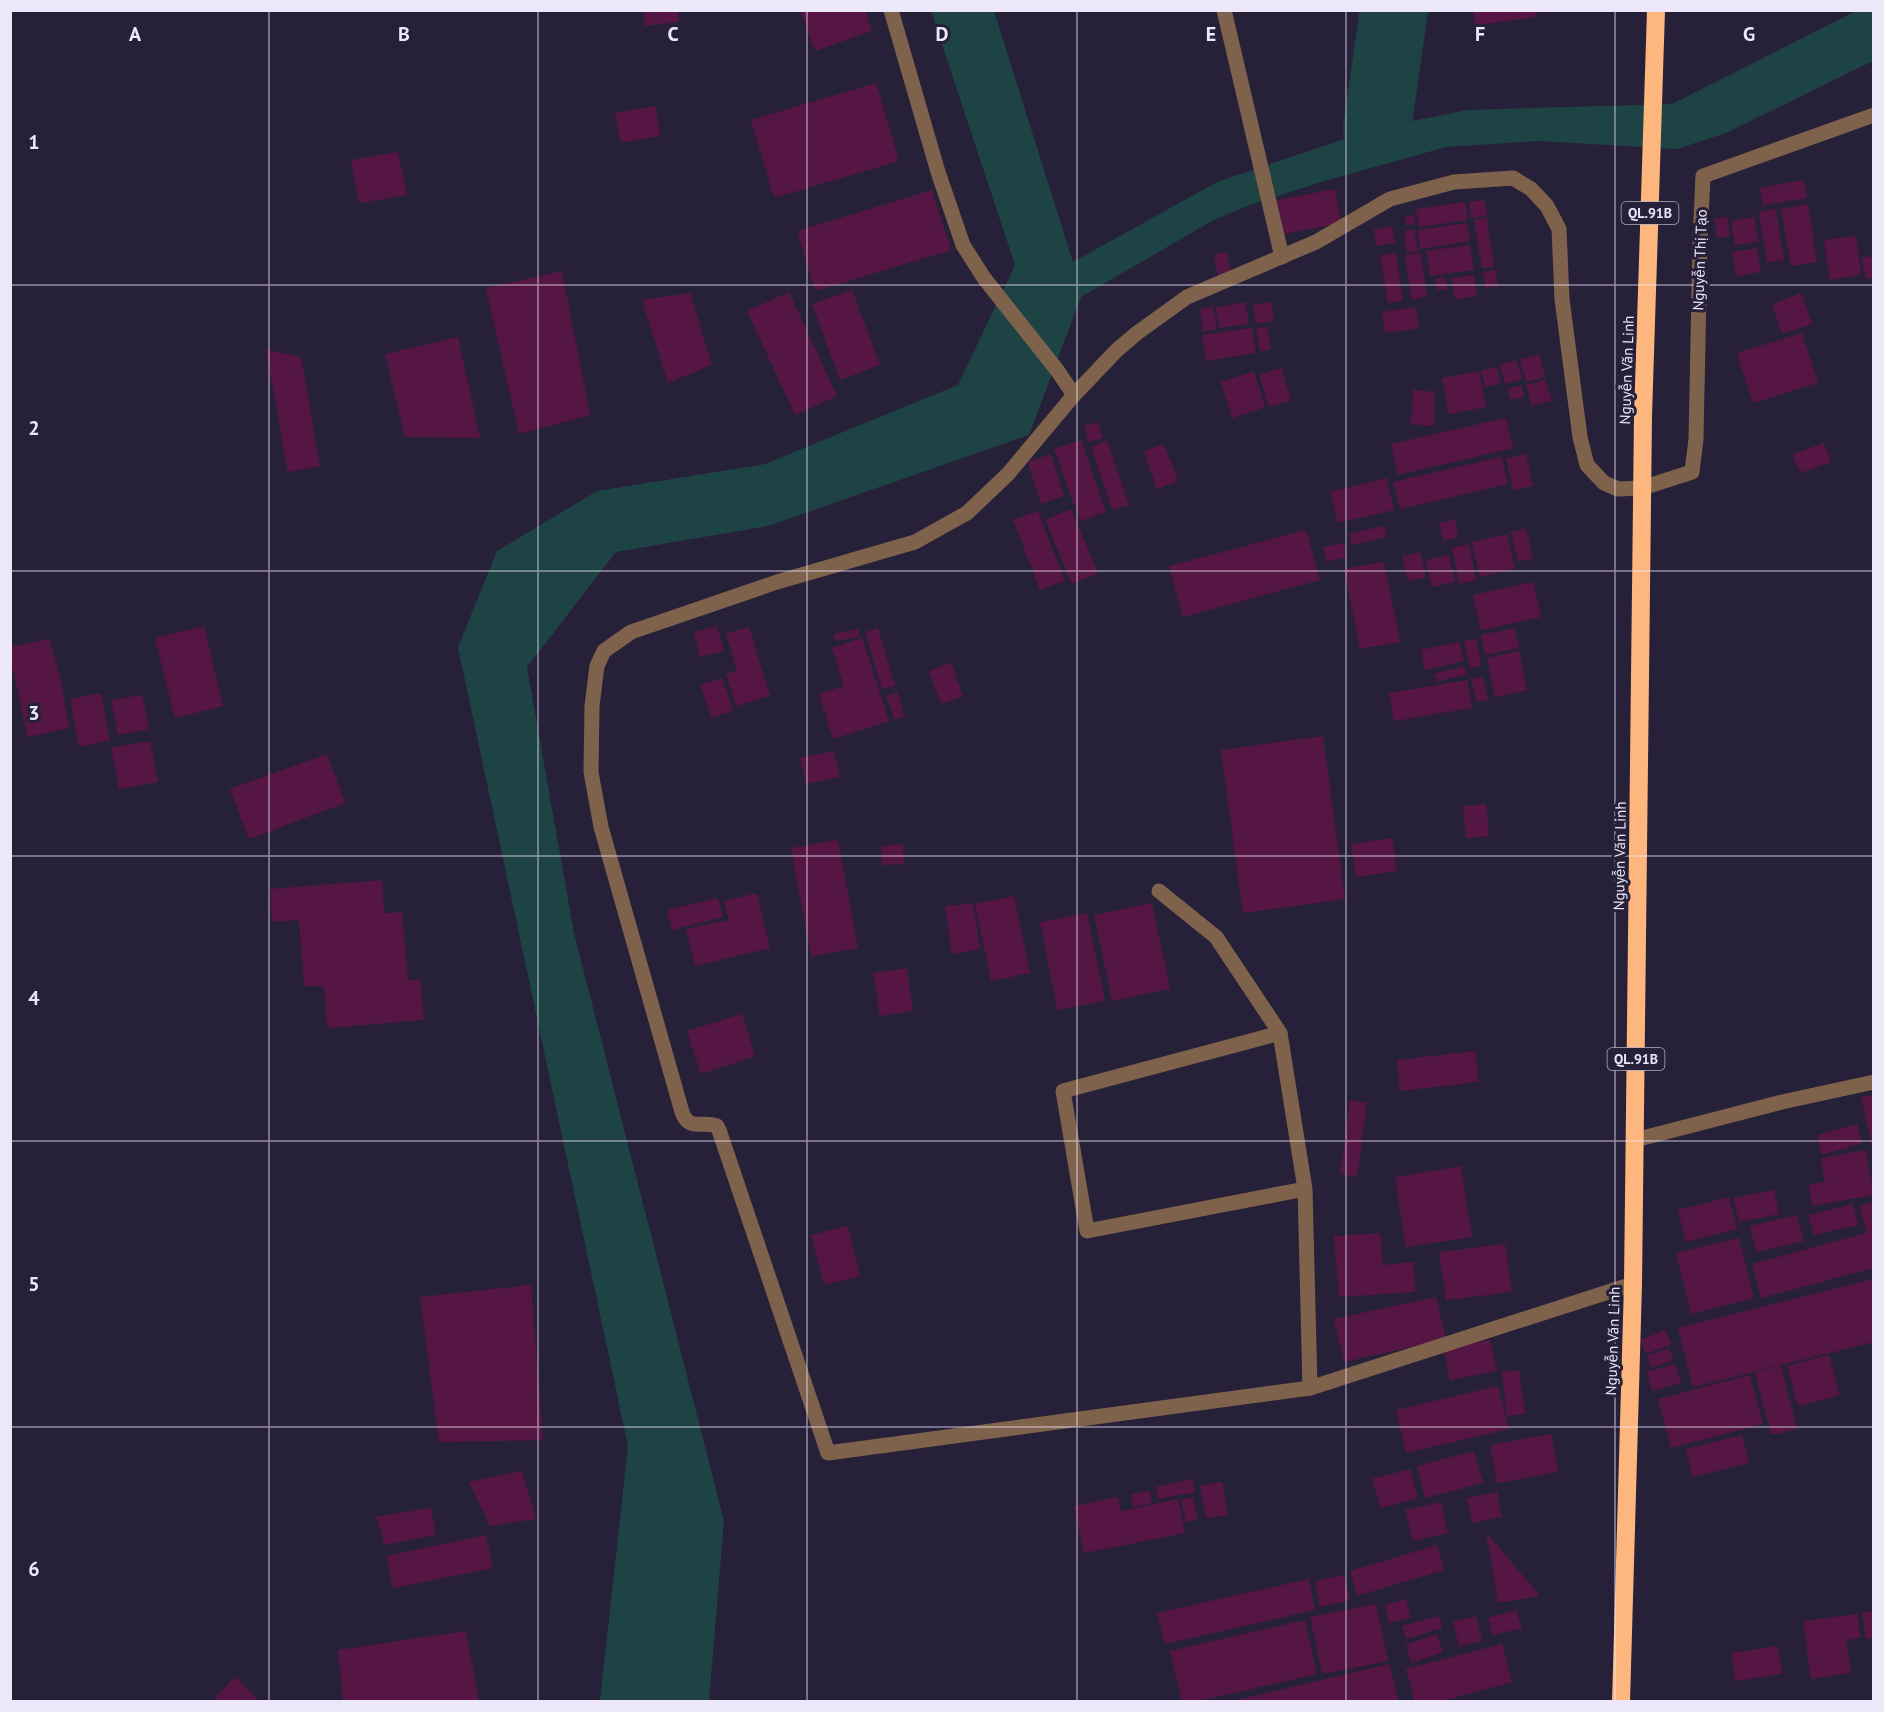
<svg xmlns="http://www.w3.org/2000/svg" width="1884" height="1712" viewBox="0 0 1884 1712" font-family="'PT Sans',sans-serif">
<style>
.water{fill:#1d4345}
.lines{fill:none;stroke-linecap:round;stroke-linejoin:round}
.river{stroke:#1d4345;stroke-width:68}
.building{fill:#561644}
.lane{stroke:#7f624c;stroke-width:15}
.street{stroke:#7f624c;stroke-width:15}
.highway{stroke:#fdb77e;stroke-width:18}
.grid{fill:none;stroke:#ece8f9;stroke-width:1.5;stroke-opacity:0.55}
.labels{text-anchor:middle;stroke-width:6;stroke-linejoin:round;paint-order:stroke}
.shield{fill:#272039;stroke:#b1acbf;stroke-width:1.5}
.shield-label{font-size:14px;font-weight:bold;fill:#ece8f9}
.street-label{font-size:15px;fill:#ece8f9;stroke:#272039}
.grid-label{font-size:20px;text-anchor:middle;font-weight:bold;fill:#ece8f9;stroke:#272039;stroke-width:6;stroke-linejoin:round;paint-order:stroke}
</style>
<rect width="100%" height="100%" fill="#272039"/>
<polygon class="water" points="931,11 994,11 1073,262 1217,182 1377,128 1468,110 1672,104 1856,11 1873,11 1873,61 1726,133 1677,149 1538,141 1446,147 1321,182 1250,205 1212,221 1081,297 1029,435 768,526 616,552 527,667 574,933 724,1521 709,1701 600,1701 628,1446 458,647 497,551 597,491 765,464 958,385 1015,265"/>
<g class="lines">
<polyline class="river" points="1377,128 1394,10"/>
</g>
<g class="building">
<polygon points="643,10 678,10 679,22 645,26"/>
<polygon points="800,10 865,10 872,31 815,51"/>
<polygon points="1473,10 1536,10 1537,17 1475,25"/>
<polygon points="876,83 899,161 774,198 751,120"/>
<polygon points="655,106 660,136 621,143 615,113"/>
<polygon points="398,152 407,195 359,203 351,160"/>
<polygon points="1803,180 1807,198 1763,205 1760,188"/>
<polygon points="1335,189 1341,223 1284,234 1277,200"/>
<polygon points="932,190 951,250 815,291 797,231"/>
<polygon points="1484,200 1487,216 1471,218 1469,202"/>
<polygon points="1465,202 1468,220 1419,227 1416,209"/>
<polygon points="1808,204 1817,262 1791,266 1781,209"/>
<polygon points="1776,209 1784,260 1767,262 1759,212"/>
<polygon points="1414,215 1415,224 1407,225 1405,216"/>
<polygon points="1727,217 1730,236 1717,238 1714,219"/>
<polygon points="1754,217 1759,242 1735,245 1731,221"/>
<polygon points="1487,218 1494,267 1482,268 1474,220"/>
<polygon points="1467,223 1470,241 1420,249 1417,230"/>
<polygon points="1392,227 1395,243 1376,246 1374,229"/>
<polygon points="1414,229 1418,251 1407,253 1404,231"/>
<polygon points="1856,236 1861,275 1830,280 1824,240"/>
<polygon points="1470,245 1474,270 1430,276 1426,251"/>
<polygon points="1757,248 1761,272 1736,276 1732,252"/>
<polygon points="1227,252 1231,275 1218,277 1214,254"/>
<polygon points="1396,253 1403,301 1388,303 1380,255"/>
<polygon points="1420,253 1427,297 1411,299 1405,255"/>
<polygon points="1873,256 1874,278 1866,279 1861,258"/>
<polygon points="1495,270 1498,286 1486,288 1483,272"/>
<polygon points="562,271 590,415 519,434 486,288"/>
<polygon points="1474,275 1477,296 1455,299 1451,278"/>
<polygon points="1445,277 1447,289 1437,290 1436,279"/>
<polygon points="852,290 880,365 840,380 812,304"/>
<polygon points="789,292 837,396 795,415 747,311"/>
<polygon points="690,293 712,365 668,383 642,300"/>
<polygon points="1801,293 1812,324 1782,334 1772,304"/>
<polygon points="1245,302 1249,324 1219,328 1216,308"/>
<polygon points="1271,302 1274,321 1256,324 1253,305"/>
<polygon points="1213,307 1217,329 1203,332 1200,309"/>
<polygon points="1416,307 1419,328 1385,333 1382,312"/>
<polygon points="1267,327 1271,349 1260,351 1256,328"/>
<polygon points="1252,328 1256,353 1206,361 1202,335"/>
<polygon points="1802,333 1818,383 1753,403 1737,353"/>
<polygon points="458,337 480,438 405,437 385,354"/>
<polygon points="266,350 301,357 320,466 288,472"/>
<polygon points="1539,354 1545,377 1526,382 1520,359"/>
<polygon points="1516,360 1522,379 1505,384 1500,365"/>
<polygon points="1497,367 1501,383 1485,387 1481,371"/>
<polygon points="1281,368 1291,400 1269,407 1259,375"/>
<polygon points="1254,371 1265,407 1232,418 1221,382"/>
<polygon points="1479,371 1486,407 1449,414 1442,378"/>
<polygon points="1545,380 1552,401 1532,406 1526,385"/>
<polygon points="1521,385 1524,397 1511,400 1507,389"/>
<polygon points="1413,390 1435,392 1434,426 1411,424"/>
<polygon points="1506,418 1513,448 1398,475 1391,444"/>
<polygon points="1098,422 1103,438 1088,442 1084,426"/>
<polygon points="1081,440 1106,512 1080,521 1054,449"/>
<polygon points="1107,440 1129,505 1112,510 1091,447"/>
<polygon points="1824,443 1831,462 1800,473 1793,454"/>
<polygon points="1164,444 1178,481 1157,489 1144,451"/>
<polygon points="1051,454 1064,496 1041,504 1028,462"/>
<polygon points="1526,454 1533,486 1513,490 1506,459"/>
<polygon points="1501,457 1508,484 1400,509 1393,482"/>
<polygon points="1387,478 1394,510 1338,523 1330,492"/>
<polygon points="1071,509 1098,573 1072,584 1045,520"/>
<polygon points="1038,511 1065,581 1040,590 1013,520"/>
<polygon points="1455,519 1458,538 1443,540 1439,523"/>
<polygon points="1384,526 1387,537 1352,545 1349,534"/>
<polygon points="1526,528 1533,558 1518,562 1511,532"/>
<polygon points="1306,530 1320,580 1183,617 1169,566"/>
<polygon points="1507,534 1515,569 1480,577 1472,542"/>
<polygon points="1344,543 1347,557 1326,562 1323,547"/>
<polygon points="1469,544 1476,580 1459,584 1452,548"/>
<polygon points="1420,552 1426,577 1408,581 1402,556"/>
<polygon points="1449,555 1455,582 1432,587 1426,560"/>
<polygon points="1384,562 1400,642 1360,649 1344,569"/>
<polygon points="1533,582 1541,617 1481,630 1473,595"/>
<polygon points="204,626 223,706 175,718 155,638"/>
<polygon points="717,626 724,651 700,657 694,632"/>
<polygon points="749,627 770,696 736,706 726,674 737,670 726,634"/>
<polygon points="878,628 895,686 882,689 865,632"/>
<polygon points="1515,628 1519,648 1485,655 1481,635"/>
<polygon points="858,629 860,637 835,641 834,634"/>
<polygon points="862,638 889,721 833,739 819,694 844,686 832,648"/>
<polygon points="49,639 61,680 69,728 28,737 10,656 10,647"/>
<polygon points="1476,639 1481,666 1470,668 1464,641"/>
<polygon points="1460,642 1464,661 1425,670 1421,650"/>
<polygon points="1519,651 1527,690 1495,697 1487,658"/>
<polygon points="951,663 963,696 941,704 929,671"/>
<polygon points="1464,666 1467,674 1437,682 1434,674"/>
<polygon points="1483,677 1488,700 1476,702 1471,679"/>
<polygon points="722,678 733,711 712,718 700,685"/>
<polygon points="1467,680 1472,708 1394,721 1389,693"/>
<polygon points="897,692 905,716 895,720 886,696"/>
<polygon points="101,693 110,740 79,747 70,699"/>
<polygon points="142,695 149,729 118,735 111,700"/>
<polygon points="1323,736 1345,899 1243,913 1221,750"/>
<polygon points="150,741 158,782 119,789 111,748"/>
<polygon points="834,751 840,777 806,784 800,758"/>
<polygon points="327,754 345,803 249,839 230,789"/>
<polygon points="1486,804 1489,836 1466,838 1463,806"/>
<polygon points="1392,838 1397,871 1356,877 1351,844"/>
<polygon points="838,840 858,948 811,956 791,848"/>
<polygon points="903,844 904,864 882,865 881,846"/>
<polygon points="382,880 384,913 402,912 408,980 420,979 424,1020 327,1028 324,986 304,986 299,920 272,922 270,889"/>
<polygon points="757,893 770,948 695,966 686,929 729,920 724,901"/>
<polygon points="1014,896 1030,973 991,981 975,904"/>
<polygon points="718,898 723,917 672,930 667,910"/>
<polygon points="973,903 980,949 952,954 945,907"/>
<polygon points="1152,903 1170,989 1112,1001 1094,915"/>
<polygon points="1087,913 1105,1001 1057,1010 1040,922"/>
<polygon points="907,968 913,1011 880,1016 873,973"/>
<polygon points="742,1014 755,1056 701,1074 687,1031"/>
<polygon points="1475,1051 1479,1082 1400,1091 1397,1060"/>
<polygon points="1874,1095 1874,1149 1873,1149 1861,1097"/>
<polygon points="1350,1100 1367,1102 1357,1177 1340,1174"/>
<polygon points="1857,1124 1862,1143 1822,1155 1817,1135"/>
<polygon points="1866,1150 1874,1195 1812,1206 1809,1185 1825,1182 1821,1158"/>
<polygon points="1461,1166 1472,1237 1406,1247 1395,1177"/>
<polygon points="1774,1190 1779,1214 1739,1222 1733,1198"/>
<polygon points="1729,1197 1737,1229 1686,1242 1678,1210"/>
<polygon points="1874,1202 1874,1268 1761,1298 1752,1264 1867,1233 1859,1206"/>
<polygon points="1853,1204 1858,1225 1814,1235 1808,1215"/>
<polygon points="1797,1215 1804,1241 1756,1252 1750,1226"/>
<polygon points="848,1226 860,1276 824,1285 811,1235"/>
<polygon points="1380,1233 1383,1265 1414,1262 1415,1292 1339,1297 1334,1236"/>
<polygon points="1739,1238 1754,1298 1691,1314 1676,1253"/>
<polygon points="1505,1244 1512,1292 1446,1300 1439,1252"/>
<polygon points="1874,1279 1874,1342 1693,1387 1678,1328"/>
<polygon points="531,1285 543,1440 439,1442 420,1297"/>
<polygon points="1436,1297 1446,1339 1344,1362 1334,1319"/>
<polygon points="1665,1330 1672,1344 1646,1354 1640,1340"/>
<polygon points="1490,1340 1497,1371 1450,1380 1444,1349"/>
<polygon points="1669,1348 1673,1360 1651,1368 1647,1356"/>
<polygon points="1829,1355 1840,1395 1798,1406 1787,1366"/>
<polygon points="1675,1364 1681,1383 1652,1391 1647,1372"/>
<polygon points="1781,1366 1797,1429 1771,1435 1755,1372"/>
<polygon points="1519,1370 1525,1414 1507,1416 1502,1372"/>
<polygon points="1750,1375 1763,1424 1671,1448 1658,1399"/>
<polygon points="1498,1386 1509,1429 1406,1453 1396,1410"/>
<polygon points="1551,1434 1558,1472 1497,1483 1490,1445"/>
<polygon points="1742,1435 1749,1463 1693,1477 1686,1449"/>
<polygon points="1474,1451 1483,1483 1425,1498 1417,1466"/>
<polygon points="1410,1469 1418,1498 1381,1508 1372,1479"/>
<polygon points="522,1471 536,1519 490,1526 469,1482"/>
<polygon points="1192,1479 1195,1492 1158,1499 1156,1487"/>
<polygon points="1222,1482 1228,1515 1206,1518 1200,1486"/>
<polygon points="1150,1491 1152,1503 1133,1507 1131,1494"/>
<polygon points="1497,1492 1502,1517 1472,1523 1467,1498"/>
<polygon points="1118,1497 1121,1511 1178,1499 1185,1533 1084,1553 1074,1506"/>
<polygon points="1193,1497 1198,1519 1186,1522 1181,1500"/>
<polygon points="1441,1502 1448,1533 1413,1541 1405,1510"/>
<polygon points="431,1508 436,1535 385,1545 376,1517"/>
<polygon points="1486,1532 1540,1596 1498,1603"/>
<polygon points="486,1535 493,1568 393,1588 386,1556"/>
<polygon points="1437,1545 1444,1570 1357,1596 1350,1571"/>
<polygon points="1344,1575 1350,1600 1320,1607 1315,1581"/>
<polygon points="1309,1579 1315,1610 1165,1644 1157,1613"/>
<polygon points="1406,1599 1411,1618 1389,1623 1385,1605"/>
<polygon points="1376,1604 1388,1661 1322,1674 1310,1617"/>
<polygon points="1516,1610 1522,1628 1493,1635 1488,1618"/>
<polygon points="1874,1611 1874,1638 1866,1639 1862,1613"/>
<polygon points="1857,1614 1861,1638 1846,1640 1851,1673 1811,1679 1803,1621"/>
<polygon points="1439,1616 1442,1628 1406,1639 1402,1626"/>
<polygon points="1476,1616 1482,1641 1459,1646 1453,1622"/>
<polygon points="1305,1620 1317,1674 1194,1702 1182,1702 1170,1651"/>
<polygon points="466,1631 479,1702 343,1702 338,1650"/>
<polygon points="1437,1634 1443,1652 1412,1663 1406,1645"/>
<polygon points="1502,1644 1512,1682 1439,1702 1415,1702 1406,1669"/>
<polygon points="1778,1646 1782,1674 1735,1681 1731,1653"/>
<polygon points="1389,1664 1399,1702 1233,1702 1233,1701"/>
<polygon points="235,1677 261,1702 211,1702"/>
</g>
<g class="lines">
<g class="lane">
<polyline points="891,10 938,172 963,245 984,278"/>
<polyline points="1224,10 1282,257"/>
</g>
<g class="street">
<polyline points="984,278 1057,370 1074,395"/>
<polyline points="1159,891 1216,937 1280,1033"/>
<polyline points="1635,1140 1782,1102 1874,1082"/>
<polyline points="1305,1189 1280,1033 1063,1091 1087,1231 1305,1189 1310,1388 1633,1284"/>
<path d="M 1310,1388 L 828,1453 L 719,1130 L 717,1126 C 702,1120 689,1132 682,1112 L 601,827 L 591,772 L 592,706 L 597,666 L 604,651 L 631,632 L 777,582 L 915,542 L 967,513 L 1008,474 L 1074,395 L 1117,350 L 1137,333 L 1187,297 L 1316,242 L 1390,199 L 1454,182 L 1513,178 L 1531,189 L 1547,206 L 1559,229 L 1562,299 L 1580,437 L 1587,465 L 1604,483 L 1618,489 L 1642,488 L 1692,472 L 1696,439 L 1700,242 L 1703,176 L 1874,115"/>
</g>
<polyline class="highway" points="1621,1702 1633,1284 1643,416 1656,10"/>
</g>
<path class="grid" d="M 269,10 L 269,1702M 538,10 L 538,1702M 807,10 L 807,1702M 1077,10 L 1077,1702M 1346,10 L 1346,1702M 1615,10 L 1615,1702M 10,285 L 1874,285M 10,571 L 1874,571M 10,856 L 1874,856M 10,1141 L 1874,1141M 10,1427 L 1874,1427"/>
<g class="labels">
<g class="shield">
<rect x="1621.5" y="202" width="57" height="22" rx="4.5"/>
<rect x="1607.5" y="1048" width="57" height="22" rx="4.5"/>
</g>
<g class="shield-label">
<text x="1650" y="218">QL.91B</text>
<text x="1636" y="1064">QL.91B</text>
</g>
<g class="street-label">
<text transform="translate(1700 260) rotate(-88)" y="5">Nguyễn Thị Tạo</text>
<text transform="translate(1627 370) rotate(-88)" y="5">Nguyễn Văn Linh</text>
<text transform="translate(1620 856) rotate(-89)" y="5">Nguyễn Văn Linh</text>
<text transform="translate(1613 1341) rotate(-88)" y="5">Nguyễn Văn Linh</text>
</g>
</g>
<g class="grid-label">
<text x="135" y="41">A</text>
<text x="404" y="41">B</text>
<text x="673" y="41">C</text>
<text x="942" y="41">D</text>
<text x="1211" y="41">E</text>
<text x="1480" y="41">F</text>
<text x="1749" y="41">G</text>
<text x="34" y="149">1</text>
<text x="34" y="435">2</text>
<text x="34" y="720">3</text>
<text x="34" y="1005">4</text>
<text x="34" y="1291">5</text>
<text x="34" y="1576">6</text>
</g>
<rect width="1884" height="1712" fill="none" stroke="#ece8f9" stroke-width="24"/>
</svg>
